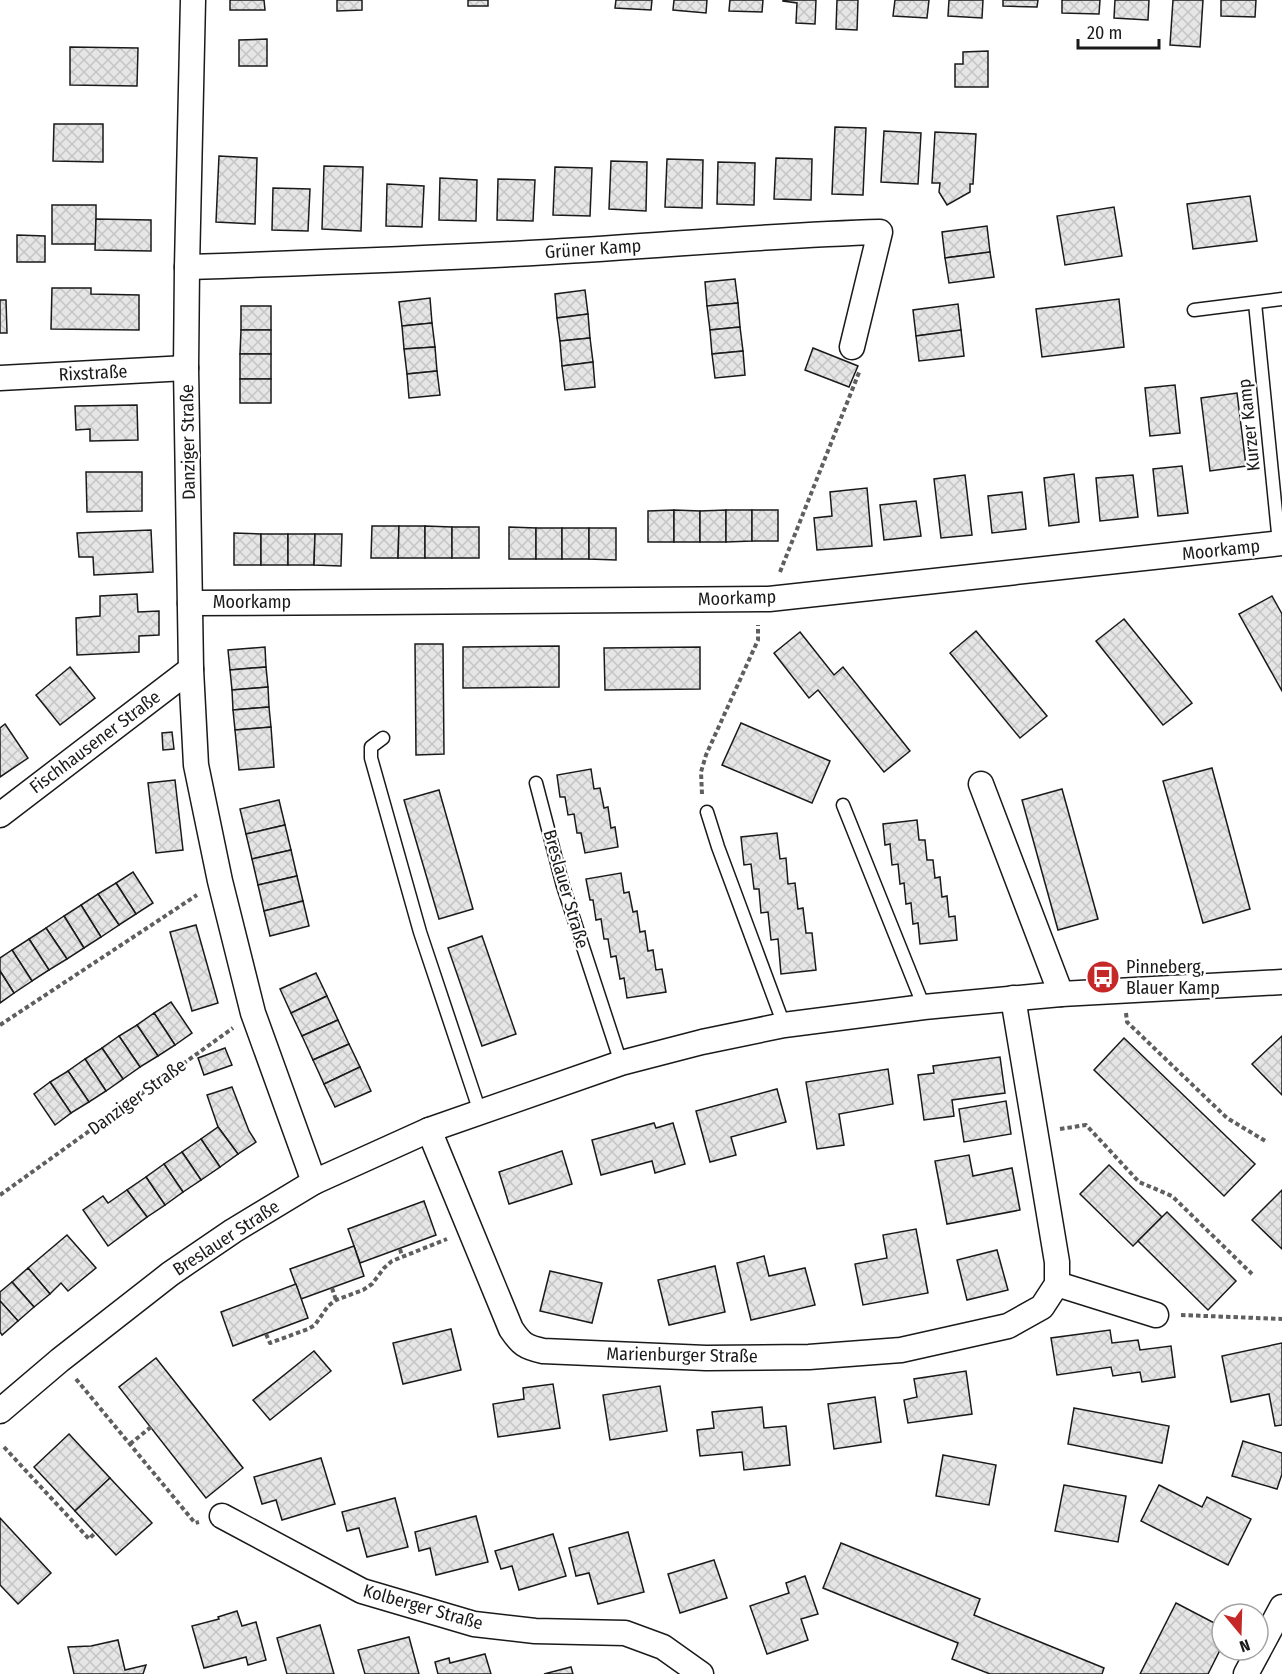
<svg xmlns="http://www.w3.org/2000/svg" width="1282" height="1674" viewBox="0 0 1282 1674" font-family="'Fira Sans Condensed',sans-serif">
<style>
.building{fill:url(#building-cross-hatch);stroke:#1a1a1a;stroke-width:1.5}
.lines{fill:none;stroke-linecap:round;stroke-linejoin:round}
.service-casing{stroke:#1a1a1a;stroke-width:15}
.minor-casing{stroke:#1a1a1a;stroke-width:27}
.path{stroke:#5f5f5f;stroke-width:4;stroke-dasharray:4.5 3;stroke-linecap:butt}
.service{stroke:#fff;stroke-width:12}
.minor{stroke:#fff;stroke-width:24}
.labels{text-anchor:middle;stroke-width:4.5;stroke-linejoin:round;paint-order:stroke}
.street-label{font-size:18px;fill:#1a1a1a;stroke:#fff}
.poi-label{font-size:18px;fill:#1a1a1a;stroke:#fff;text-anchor:start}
</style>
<defs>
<pattern id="building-cross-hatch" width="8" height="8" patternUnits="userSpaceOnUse" patternTransform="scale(1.5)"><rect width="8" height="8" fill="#e6e6e6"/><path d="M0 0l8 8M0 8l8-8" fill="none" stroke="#c5c5c5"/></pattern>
</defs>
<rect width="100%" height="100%" fill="#fff"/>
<g class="building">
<polygon points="230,0 264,0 265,10 230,10"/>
<polygon points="337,0 362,0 362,10 337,11"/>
<rect x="468" y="0" width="20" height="6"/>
<polygon points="616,0 652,0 651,10 615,8"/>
<polygon points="674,0 707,0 706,13 673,10"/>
<polygon points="730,0 763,0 762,12 729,11"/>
<polygon points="783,0 816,0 815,24 796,23 797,3 783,1"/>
<polygon points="837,0 858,0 857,30 836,29"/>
<polygon points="895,0 929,0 927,18 893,16"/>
<polygon points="949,0 983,0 982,18 948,16"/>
<polygon points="1003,0 1038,0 1037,7 1003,6"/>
<polygon points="1062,0 1100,0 1099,14 1062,13"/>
<polygon points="1115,0 1149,0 1148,20 1114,18"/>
<polygon points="1173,0 1203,0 1200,47 1170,45"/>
<polygon points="1221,0 1256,0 1255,17 1221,16"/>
<polygon points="267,39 267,66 239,66 239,40"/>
<polygon points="70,47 138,48 137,86 70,85"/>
<polygon points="988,51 988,87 955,87 955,64 963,64 963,52"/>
<polygon points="54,124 103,124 103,162 53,161"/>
<polygon points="835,127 866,128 863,195 832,194"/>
<polygon points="884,131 921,133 918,184 881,182"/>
<polygon points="935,132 976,134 973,184 970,184 970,192 947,205 939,192 940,183 932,183"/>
<polygon points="219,156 257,158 255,224 216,222"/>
<polygon points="776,158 812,159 811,200 774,199"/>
<polygon points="667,159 703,160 702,208 665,207"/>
<polygon points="611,161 647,162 646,211 609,209"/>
<polygon points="718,162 755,163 754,205 717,204"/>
<polygon points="324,166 363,167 361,231 322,229"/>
<polygon points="555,167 592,168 590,216 553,215"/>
<polygon points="440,178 477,180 476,221 439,220"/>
<polygon points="498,179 535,180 533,221 497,220"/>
<polygon points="387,184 424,186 422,227 386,226"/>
<polygon points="273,188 310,189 308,231 272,230"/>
<polygon points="1250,196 1257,241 1193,249 1187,204"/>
<rect x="52" y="205" width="44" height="39"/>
<polygon points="1114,207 1122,256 1065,265 1057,216"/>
<polygon points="96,219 151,220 151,251 95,250"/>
<polygon points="987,226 990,252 945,258 942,232"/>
<polygon points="17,235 45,236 45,262 17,262"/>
<polygon points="990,252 994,277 949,283 945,258"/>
<polygon points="735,279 738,303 707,306 705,282"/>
<polygon points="52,288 91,288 91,294 139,295 139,330 51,329"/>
<polygon points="585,290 588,314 557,318 555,294"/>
<polygon points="430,298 432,323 402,326 399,302"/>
<polygon points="1119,299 1124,347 1042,357 1036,309"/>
<polygon points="0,300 6,300 7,333 0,333"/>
<polygon points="738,303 740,327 710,330 707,306"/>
<polygon points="958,304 961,330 916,336 913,310"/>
<rect x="241" y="306" width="30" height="24"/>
<polygon points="588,314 590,338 560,341 557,318"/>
<polygon points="432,323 435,347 404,349 402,326"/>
<polygon points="740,327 743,351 712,354 710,330"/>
<polygon points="241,330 271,330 271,354 240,354"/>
<polygon points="961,330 964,356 919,361 916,336"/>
<polygon points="590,338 593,362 562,366 560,341"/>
<polygon points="435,347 437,371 407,374 404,349"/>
<polygon points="813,348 858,366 849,387 805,370"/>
<polygon points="743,351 745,375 715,378 712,354"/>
<rect x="240" y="354" width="31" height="25"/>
<polygon points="593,362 595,387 565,390 562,366"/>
<polygon points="437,371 440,395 409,398 407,374"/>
<rect x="240" y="379" width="31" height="24"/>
<polygon points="1175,385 1180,433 1150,436 1145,388"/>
<polygon points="1237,393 1246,466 1210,471 1201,398"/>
<polygon points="137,405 138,440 90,441 90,429 76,430 75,406"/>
<polygon points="1182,466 1188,513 1158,516 1153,469"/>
<polygon points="86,472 142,472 142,511 87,512"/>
<polygon points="1074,474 1079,522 1049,526 1044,478"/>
<polygon points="965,475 972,535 941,538 934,479"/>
<polygon points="1133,475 1138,517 1100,521 1096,478"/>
<polygon points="867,488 872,546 817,550 814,518 832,516 830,492"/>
<polygon points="1022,492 1026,529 992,533 988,496"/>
<polygon points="916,501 921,536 884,540 880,505"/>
<polygon points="674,510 674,542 648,542 648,511"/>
<polygon points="674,510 700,511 700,542 674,542"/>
<polygon points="726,510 726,542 700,542 700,511"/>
<polygon points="726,510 752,510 752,541 726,542"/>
<rect x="752" y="510" width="26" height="31"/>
<polygon points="372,526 399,526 398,558 371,558"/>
<polygon points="399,526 425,526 425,558 398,558"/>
<polygon points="425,526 452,527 452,558 425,558"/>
<rect x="452" y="527" width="27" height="31"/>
<polygon points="509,527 536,528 536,559 509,559"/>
<rect x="536" y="528" width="26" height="31"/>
<rect x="562" y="528" width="27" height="31"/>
<polygon points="589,528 616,528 616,560 589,559"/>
<polygon points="151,530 153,572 94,575 93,557 79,557 77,533"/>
<polygon points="234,533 261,534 261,565 234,565"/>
<rect x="261" y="534" width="27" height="31"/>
<polygon points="288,534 315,534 314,565 288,565"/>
<polygon points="315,534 342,534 341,566 314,565"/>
<polygon points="137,594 138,612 159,611 159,635 139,636 139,652 77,655 76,618 100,616 100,596"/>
<polygon points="1272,596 1282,614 1282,691 1239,614"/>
<polygon points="1124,619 1192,703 1163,725 1096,641"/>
<polygon points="976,631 1047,716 1020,738 950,653"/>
<polygon points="800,632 834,675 843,667 910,751 884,772 818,690 809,698 774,653"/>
<polygon points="415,644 443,644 444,754 416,755"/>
<polygon points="559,646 559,687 463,688 463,647"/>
<polygon points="265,647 266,667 230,670 228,650"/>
<polygon points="700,647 700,689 605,690 604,648"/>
<polygon points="70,667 95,698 60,725 36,695"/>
<polygon points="266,667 268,687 232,690 230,670"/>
<polygon points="268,687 269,707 233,710 232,690"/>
<polygon points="269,707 271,727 235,730 233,710"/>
<polygon points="741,723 830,761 812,803 722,765"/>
<polygon points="5,724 28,758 0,777 0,728"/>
<polygon points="271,727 274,767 239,770 235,730"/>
<polygon points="172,732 174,749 163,750 162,733"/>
<polygon points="1212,768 1250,909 1203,923 1163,781"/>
<polygon points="591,769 594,789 600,788 604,808 608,807 611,828 615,827 618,847 585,853 581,833 577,833 574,814 568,815 565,797 560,797 557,775"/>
<polygon points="175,780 183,850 156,853 148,783"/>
<polygon points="1062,789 1098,919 1058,930 1022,800"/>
<polygon points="439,790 473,909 439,919 404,800"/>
<polygon points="279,800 285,825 246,834 240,809"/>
<polygon points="917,820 919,840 925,840 927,860 933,860 935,878 940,877 942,897 947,896 949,917 955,916 957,940 920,944 918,923 913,924 911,903 906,904 904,883 900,884 898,864 892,865 890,844 885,845 883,824"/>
<polygon points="285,825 291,850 252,859 246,834"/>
<polygon points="777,833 780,859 786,858 788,884 795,883 798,909 803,908 806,933 812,933 816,970 781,974 778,939 771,940 768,912 761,913 759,889 754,889 751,864 744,865 741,837"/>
<polygon points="291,850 297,876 258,885 252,859"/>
<polygon points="133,872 153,903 136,914 116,883"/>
<polygon points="621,873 624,893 629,892 633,912 637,911 640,932 645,931 648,951 653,950 656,970 662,969 666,992 627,998 624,978 620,979 616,956 611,957 608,939 604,939 601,919 596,920 593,900 590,900 586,879"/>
<polygon points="297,876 303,901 264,911 258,885"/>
<polygon points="116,883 136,914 119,925 98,894"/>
<polygon points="98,894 119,925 101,937 81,905"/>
<polygon points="303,901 309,926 270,936 264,911"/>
<polygon points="81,905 101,937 84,948 64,916"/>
<polygon points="64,916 84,948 67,959 46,928"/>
<polygon points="196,925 218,1003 192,1011 170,932"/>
<polygon points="46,928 67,959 49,970 29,939"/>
<polygon points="482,936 516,1034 482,1046 448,948"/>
<polygon points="29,939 49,970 32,981 12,950"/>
<polygon points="12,950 32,981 14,993 0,971 0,958"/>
<polygon points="0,971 14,993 0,1003"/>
<polygon points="316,973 327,996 291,1013 280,989"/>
<polygon points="327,996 338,1020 302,1036 291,1013"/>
<polygon points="171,1002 192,1033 175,1045 154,1013"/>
<polygon points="154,1013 175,1045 158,1056 137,1025"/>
<polygon points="338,1020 349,1044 313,1060 302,1036"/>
<polygon points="137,1025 158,1056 140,1067 119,1036"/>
<polygon points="119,1036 140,1067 123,1079 102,1048"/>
<polygon points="1282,1036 1282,1095 1252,1064"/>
<polygon points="1124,1038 1255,1164 1224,1196 1094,1070"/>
<polygon points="349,1044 360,1067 324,1084 313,1060"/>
<polygon points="102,1048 123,1079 106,1091 85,1059"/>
<polygon points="225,1048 232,1065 204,1075 198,1058"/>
<polygon points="1000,1057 1005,1093 952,1100 954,1116 924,1120 918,1075 934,1073 933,1066"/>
<polygon points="85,1059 106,1091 89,1102 68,1071"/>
<polygon points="360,1067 371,1091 335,1107 324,1084"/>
<polygon points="888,1069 893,1104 839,1114 844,1145 817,1149 806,1082"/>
<polygon points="68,1071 89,1102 71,1113 50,1082"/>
<polygon points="50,1082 71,1113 55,1125 34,1094"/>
<polygon points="232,1087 249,1131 256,1142 238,1154 218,1127 207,1095"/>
<polygon points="777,1089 786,1122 731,1137 736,1155 710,1162 696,1111"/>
<polygon points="1006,1101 1011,1134 964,1142 959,1109"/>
<polygon points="654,1123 656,1128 673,1123 685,1164 655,1173 652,1161 601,1175 592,1140"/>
<polygon points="218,1127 238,1154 220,1167 201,1139"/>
<polygon points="201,1139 220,1167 201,1180 182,1152"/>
<polygon points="562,1151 572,1184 509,1204 499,1172"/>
<polygon points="182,1152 201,1180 183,1192 164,1164"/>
<polygon points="969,1155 973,1176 1012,1168 1020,1210 947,1224 935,1161"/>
<polygon points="164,1164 183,1192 165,1205 146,1177"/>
<polygon points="1109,1165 1162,1217 1133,1246 1080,1194"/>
<polygon points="146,1177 165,1205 147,1217 127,1190"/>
<polygon points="127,1190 147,1217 108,1246 83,1210 103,1196 108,1203"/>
<polygon points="1282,1190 1282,1249 1252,1220"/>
<polygon points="424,1201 436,1235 360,1263 348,1229"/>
<polygon points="1167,1212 1236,1281 1208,1310 1138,1241"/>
<polygon points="916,1229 928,1293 863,1305 855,1264 887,1258 883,1235"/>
<polygon points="67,1235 96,1268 68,1291 61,1283 50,1294 28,1268"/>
<polygon points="354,1246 364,1276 301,1299 290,1269"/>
<polygon points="997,1250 1008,1290 967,1300 957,1260"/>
<polygon points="764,1256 769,1276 805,1268 815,1305 751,1320 737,1263"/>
<polygon points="715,1266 725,1312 669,1325 658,1280"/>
<polygon points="28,1268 50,1294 34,1307 12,1282"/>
<polygon points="550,1271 602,1283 592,1323 540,1311"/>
<polygon points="12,1282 34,1307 18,1321 0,1301 0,1292"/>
<polygon points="296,1284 308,1318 233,1346 221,1312"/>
<polygon points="0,1301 18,1321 2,1335 0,1332"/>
<polygon points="451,1329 461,1370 403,1384 393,1343"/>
<polygon points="1110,1330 1112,1343 1138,1340 1140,1350 1171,1346 1175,1377 1142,1382 1140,1372 1113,1376 1111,1367 1057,1375 1051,1338"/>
<polygon points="1282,1343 1282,1425 1275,1426 1269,1394 1231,1402 1222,1356"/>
<polygon points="314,1351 331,1371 270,1420 253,1400"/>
<polygon points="156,1358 243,1468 206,1498 119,1387"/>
<polygon points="966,1371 972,1414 908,1423 904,1400 917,1397 914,1379"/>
<polygon points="553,1384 560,1428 498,1437 493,1404 524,1399 523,1388"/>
<polygon points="660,1386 667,1431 610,1440 603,1395"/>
<polygon points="875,1397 881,1442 834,1449 828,1404"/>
<polygon points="762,1407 764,1428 786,1426 790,1465 744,1470 742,1452 700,1456 697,1430 714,1428 712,1412"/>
<polygon points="1074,1408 1169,1426 1162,1463 1068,1444"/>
<polygon points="69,1434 110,1478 75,1511 34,1467"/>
<polygon points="1243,1441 1282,1453 1282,1474 1277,1489 1232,1476"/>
<polygon points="943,1455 996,1465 989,1505 936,1496"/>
<polygon points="321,1458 335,1504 282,1520 276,1500 262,1504 254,1477"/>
<polygon points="110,1478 152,1523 116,1555 75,1511"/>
<polygon points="1064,1485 1126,1496 1118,1542 1055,1531"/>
<polygon points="1159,1485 1202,1507 1207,1497 1251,1519 1228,1565 1141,1521"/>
<polygon points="395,1498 408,1547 367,1557 359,1528 347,1531 342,1512"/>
<polygon points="476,1516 488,1562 436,1575 430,1548 419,1551 415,1532"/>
<polygon points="0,1518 51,1573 18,1604 0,1585"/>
<polygon points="628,1532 644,1592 598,1604 589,1573 576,1576 569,1548"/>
<polygon points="553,1534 566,1576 519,1590 512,1566 501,1569 495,1551"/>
<polygon points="841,1543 980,1599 974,1615 1104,1668 1102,1674 990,1674 952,1659 958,1643 823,1588"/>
<polygon points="714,1560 727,1598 680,1613 668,1574"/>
<polygon points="805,1576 818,1614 801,1619 808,1640 767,1654 750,1606 789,1593 786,1583"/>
<polygon points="1176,1603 1222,1627 1222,1646 1208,1674 1140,1674"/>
<polygon points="237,1611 242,1626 256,1622 266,1660 248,1665 246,1657 204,1668 192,1626 219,1619 218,1617"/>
<polygon points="320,1625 334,1674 287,1674 277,1638"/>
<polygon points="409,1637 419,1674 365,1674 358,1650"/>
<polygon points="118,1640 125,1670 146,1665 143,1674 74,1674 68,1647 91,1646"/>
<polygon points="485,1654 491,1674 438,1674 435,1662 449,1658 450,1663"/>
<polygon points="571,1667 573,1674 544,1674"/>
</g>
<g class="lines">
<defs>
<g id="service">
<polyline points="1255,303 1279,543"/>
<polyline points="1194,310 1282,299"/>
<polyline points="383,738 371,747 371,758 420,932 480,1112"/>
<polyline points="536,783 563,886 621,1063"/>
<polyline points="843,805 924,1007"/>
<polyline points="707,812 718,847 784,1025"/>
</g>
<g id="minor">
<polyline points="193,0 187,267 186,368 191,669 196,765 220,881 253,1013 314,1182"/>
<path d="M 187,267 C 308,263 429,259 549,252 C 660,246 769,235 880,232 L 852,347"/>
<polyline points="0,378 186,368"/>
<polyline points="190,603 378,602 769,599 1282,543"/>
<polyline points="981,784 1061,994"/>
<polyline points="0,815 191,669"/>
<path d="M 429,1130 L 511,1329 C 521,1344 525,1347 543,1351 L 706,1358 L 809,1357 L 901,1350 L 1008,1326 L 1042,1307 L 1057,1284 L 1057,1262 L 1013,998"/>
<polyline points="1057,1284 1156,1315"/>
<polyline points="0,1411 60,1360 170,1274 233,1231 314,1182 429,1130 621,1063 702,1042 784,1025 924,1007 1061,994 1282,982"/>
<polyline points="222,1516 362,1591 474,1624 535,1631 625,1633 663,1647 701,1674"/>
<polyline points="1246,1674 1282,1607"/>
</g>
</defs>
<use href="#service" class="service-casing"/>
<use href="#minor" class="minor-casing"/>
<g class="path">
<polyline points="780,572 860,370"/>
<polyline points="702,794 701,772 706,755 758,640 758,625"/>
<polyline points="1126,1013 1127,1022 1227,1118 1267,1142"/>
<polyline points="0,1025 197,895"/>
<polyline points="1060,1129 1086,1125 1139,1182 1172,1196 1252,1274"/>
<polyline points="0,1195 233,1028"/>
<polyline points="400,1249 402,1256"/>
<polyline points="332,1288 336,1300"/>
<polyline points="1181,1315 1282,1319"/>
<polyline points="266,1334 270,1343 308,1329 315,1325 328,1306 336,1300 363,1290 372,1284 384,1268 392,1261 447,1239"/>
<polyline points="76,1379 195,1523 199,1522"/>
<polyline points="130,1444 151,1427"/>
<polyline points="4,1447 89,1539 95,1533"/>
</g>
<use href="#service" class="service"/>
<use href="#minor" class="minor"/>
</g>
<defs>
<symbol id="bus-disc" viewBox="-11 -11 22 22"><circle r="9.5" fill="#c62828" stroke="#fff"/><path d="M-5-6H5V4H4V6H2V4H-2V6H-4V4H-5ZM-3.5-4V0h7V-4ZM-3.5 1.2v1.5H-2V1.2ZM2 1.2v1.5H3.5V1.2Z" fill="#fff"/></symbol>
</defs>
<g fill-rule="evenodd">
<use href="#bus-disc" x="1084" y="958" width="38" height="38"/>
</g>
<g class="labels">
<g class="street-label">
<text transform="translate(593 249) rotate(-4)" y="6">Grüner Kamp</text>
<text transform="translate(93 373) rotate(-3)" y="6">Rixstraße</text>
<text transform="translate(1249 425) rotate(-96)" y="6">Kurzer Kamp</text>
<text transform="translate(188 442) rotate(-91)" y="6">Danziger Straße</text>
<text transform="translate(1221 550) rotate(-6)" y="6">Moorkamp</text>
<text transform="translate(737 598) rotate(-2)" y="6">Moorkamp</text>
<text x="252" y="608">Moorkamp</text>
<text transform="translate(95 742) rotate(-37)" y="6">Fischhausener Straße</text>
<text transform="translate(566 889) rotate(74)" y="6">Breslauer Straße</text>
<text transform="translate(137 1097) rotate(-36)" y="6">Danziger Straße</text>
<text transform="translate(226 1238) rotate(-33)" y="6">Breslauer Straße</text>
<text transform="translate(682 1355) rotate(1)" y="6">Marienburger Straße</text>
<text transform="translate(423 1607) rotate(16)" y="6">Kolberger Straße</text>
</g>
<g class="poi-label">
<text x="1126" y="973">Pinneberg,<tspan x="1126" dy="21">Blauer Kamp</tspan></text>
</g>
</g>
<g transform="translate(1240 1632) rotate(161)"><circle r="28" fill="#ffffff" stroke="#a3a3a3" stroke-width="1.5"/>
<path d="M0-4.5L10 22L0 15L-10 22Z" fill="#c62828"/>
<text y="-9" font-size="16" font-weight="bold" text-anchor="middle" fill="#1a1a1a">N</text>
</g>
<path d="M1078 39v9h81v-9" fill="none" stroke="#1a1a1a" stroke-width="3"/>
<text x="1087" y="39" font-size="18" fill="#1a1a1a" stroke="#ffffff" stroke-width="4.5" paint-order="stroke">20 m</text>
</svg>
